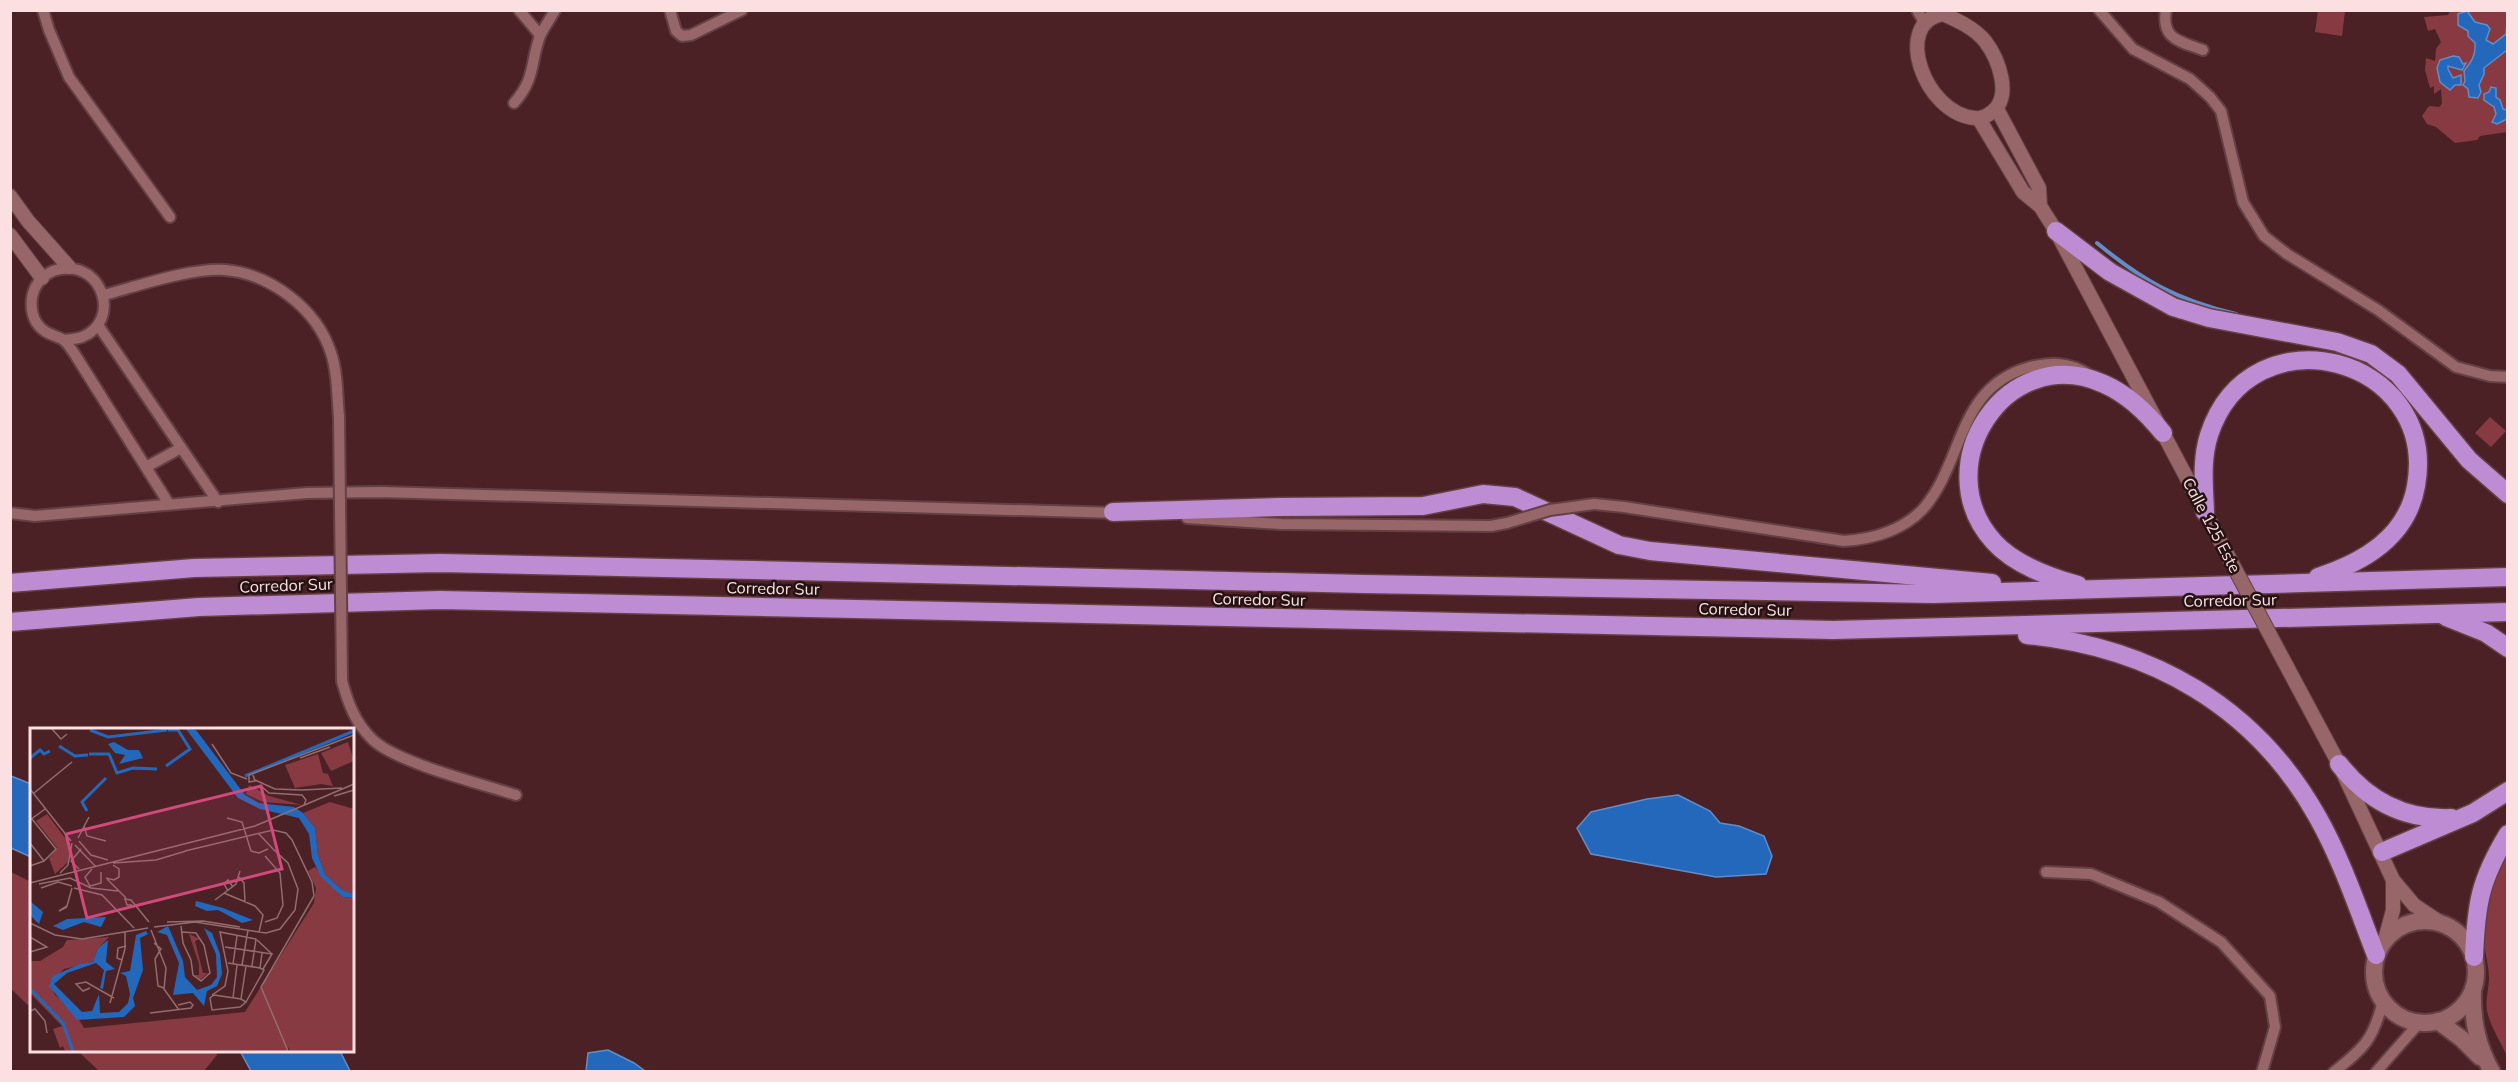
<svg xmlns="http://www.w3.org/2000/svg" width="2518" height="1082" viewBox="0 0 2518 1082" font-family="Mulish,sans-serif">
<style>
.green{fill:#883a43}
.water{fill:#2368bb;stroke:#648cc6;stroke-width:1.5}
.lines{fill:none;stroke-linecap:round;stroke-linejoin:round}
.stream{stroke:#648cc6;stroke-width:4}
.minor-casing{stroke:#644045;stroke-width:14}
.tertiary-casing{stroke:#644045;stroke-width:16}
.secondary-casing{stroke:#644045;stroke-width:20}
.motorway-casing{stroke:#644045;stroke-width:21}
.minor{stroke:#976669;stroke-width:10}
.tertiary{stroke:#976669;stroke-width:14}
.secondary{stroke:#976669;stroke-width:16}
.motorway{stroke:#bd8cd2;stroke-width:18}
.minor-bridge-casing{stroke:#644045;stroke-width:14;stroke-linecap:butt}
.tertiary-bridge-casing{stroke:#644045;stroke-width:16;stroke-linecap:butt}
.minor-bridge{stroke:#976669;stroke-width:10}
.tertiary-bridge{stroke:#976669;stroke-width:14}
.labels{text-anchor:middle;stroke-width:5;stroke-linejoin:round;paint-order:stroke}
.street-label{font-size:16px;fill:#fce0e1;stroke:#251213}
.inset-river{fill:none;stroke:#2368bb;stroke-width:3}
.inset-road{fill:none;stroke:#926d70;stroke-width:1.5}
.view{fill:#d04a7c;fill-opacity:0.15;stroke:#d04a7c;stroke-width:3}
.inset-edge{fill:none;stroke:#fce0e1;stroke-width:3}
</style>
<rect width="100%" height="100%" fill="#4b2125"/>
<g class="green">
<polygon points="2318,11 2345,11 2342,36 2315,32"/>
<polygon points="2450,11 2507,11 2507,132 2480,136 2477,140 2455,143 2436,127 2427,124 2422,116 2429,106 2439,107 2442,104 2441,89 2434,94 2434,86 2430,88 2425,70 2426,58 2435,61 2436,49 2441,42 2435,29 2428,31 2424,17 2448,15"/>
<polygon points="2490,417 2506,431 2491,447 2475,433"/>
<path d="M 2507,853 L 2507,1056 C 2501,1043 2492,1029 2488,1015 C 2484,1001 2489,991 2489,978 C 2489,966 2485,954 2484,942 C 2483,913 2492,878 2507,853 Z"/>
<polygon points="11,872 31,882 31,1008 11,989"/>
<polygon points="216,1050 217,1055 203,1072 99,1071 78,1051"/>
</g>
<g class="water">
<path d="M 2467,11 L 2475,22 L 2487,25 L 2490,29 L 2486,40 L 2493,44 L 2506,34 L 2507,23 L 2507,50 L 2484,68 L 2484,74 L 2479,85 L 2481,92 L 2478,98 L 2469,97 L 2468,89 L 2463,85 L 2465,81 L 2464,71 C 2471,62 2476,56 2475,43 L 2468,36 L 2468,31 L 2458,25 L 2458,14 Z"/>
<polygon points="2453,56 2459,57 2463,64 2466,63 2462,70 2448,66 2448,69 2453,78 2461,75 2461,85 2455,85 2450,90 2440,82 2437,68 2440,60"/>
<polygon points="2491,87 2496,88 2496,97 2500,100 2503,109 2507,110 2507,119 2497,124 2492,122 2496,114 2494,107 2484,100 2484,94 2489,92"/>
<polygon points="11,776 31,784 31,857 11,848"/>
<polygon points="1678,795 1710,811 1720,823 1739,826 1764,836 1772,856 1766,874 1716,877 1591,854 1577,828 1591,812 1647,799"/>
<polygon points="608,1050 634,1063 645,1071 586,1071 588,1053"/>
<polygon points="240,1051 340,1051 350,1071 251,1071"/>
</g>
<g class="lines">
<path class="stream" d="M 2097,243 C 2143,281 2177,300 2236,314"/>
<defs>
<g id="minor">
<polyline points="43,10 49,30 69,77 170,217"/>
<polyline points="519,10 540,35"/>
<polyline points="670,10 676,31 682,36 691,35 742,10"/>
<polyline points="1917,10 1924,22"/>
<polyline points="2099,10 2133,49 2190,79 2210,97 2221,111 2243,202 2264,236 2287,254 2378,310 2456,367 2490,376 2508,377"/>
<path d="M 2166,10 C 2161,40 2180,41 2203,50"/>
<path d="M 514,103 C 536,78 530,63 540,36 C 544,27 551,18 555,10"/>
<path d="M 104,295 C 138,286 189,268 225,270 C 271,274 317,309 331,353 C 338,373 337,397 339,417"/>
<polyline points="98,325 218,502"/>
<path d="M 64,340 C 69,339 77,339 82,337 C 121,322 104,262 61,269 C 51,270 41,277 36,286 C 30,297 30,311 36,322 C 43,333 51,334 62,339 C 67,342 71,349 74,353 L 169,504"/>
<polyline points="146,467 181,448"/>
<path d="M 1594,504 L 1624,507 L 1844,541 C 1873,539 1902,531 1923,509 C 1965,461 1956,387 2030,367 C 2052,362 2069,362 2088,374"/>
<polyline points="10,513 35,516 307,493 381,492 1118,513"/>
<polyline points="1187,518 1281,524 1491,526 1507,523"/>
<path d="M 342,681 C 348,703 355,722 371,738 C 393,762 482,784 516,795"/>
<polyline points="2046,872 2091,874 2159,902 2221,942 2270,996 2275,1027 2262,1072"/>
<path d="M 2334,1072 C 2365,1047 2373,1040 2383,1001"/>
<polyline points="2376,1072 2420,1022"/>
</g>
<g id="tertiary">
<path d="M 1943,14 C 1959,21 1974,28 1985,41 C 1998,58 2013,96 1992,112 C 1987,116 1982,119 1975,118 C 1924,114 1892,22 1943,14 Z"/>
<polyline points="1997,109 2039,188 2040,206"/>
<polyline points="1979,119 2023,192 2040,206 2056,231 2226,552"/>
<polyline points="10,196 28,221 69,267"/>
<polyline points="10,235 42,278"/>
<polyline points="2278,650 2339,764 2393,880 2414,905 2441,923"/>
<polyline points="2385,940 2393,910 2393,880"/>
</g>
<g id="secondary">
<circle cx="2425" cy="972" r="51"/>
<path d="M 2473,989 C 2472,1020 2477,1045 2492,1072"/>
<polyline points="2438,1021 2462,1039 2480,1057"/>
</g>
<g id="motorway">
<polyline points="2056,231 2110,272 2173,307 2209,318 2337,342 2371,354 2398,374 2469,460 2508,494"/>
<polyline points="1113,512 1279,507 1423,506 1483,494 1515,497 1619,545 1650,551 1992,583"/>
<path d="M 2205,512 C 2204,486 2201,460 2209,435 C 2251,307 2439,356 2416,486 C 2407,537 2364,562 2318,577"/>
<polyline points="10,583 194,568 440,563 1364,584 1933,594 2508,577"/>
<path d="M 2078,585 C 2049,577 2015,565 1994,542 C 1925,466 2007,340 2104,384 C 2129,395 2147,413 2163,433"/>
<polyline points="2446,617 2486,633 2508,648"/>
<polyline points="10,622 199,607 440,600 1833,630 2508,612"/>
<path d="M 2027,635 C 2151,647 2255,706 2317,816 C 2342,860 2358,909 2376,955"/>
<path d="M 2339,764 C 2367,800 2404,820 2451,818"/>
<polyline points="2382,852 2473,813 2508,791"/>
<path d="M 2474,957 C 2476,904 2480,880 2508,834"/>
</g>
</defs>
<use href="#minor" class="minor-casing"/>
<use href="#tertiary" class="tertiary-casing"/>
<use href="#secondary" class="secondary-casing"/>
<use href="#motorway" class="motorway-casing"/>
<use href="#minor" class="minor"/>
<use href="#tertiary" class="tertiary"/>
<use href="#secondary" class="secondary"/>
<use href="#motorway" class="motorway"/>
<defs>
<g id="minor-bridge">
<polyline points="339,417 342,681"/>
<polyline points="1507,523 1550,510 1594,504"/>
</g>
<polyline id="tertiary-bridge" points="2226,552 2278,650"/>
</defs>
<use href="#minor-bridge" class="minor-bridge-casing"/>
<use href="#tertiary-bridge" class="tertiary-bridge-casing"/>
<use href="#minor-bridge" class="minor-bridge"/>
<use href="#tertiary-bridge" class="tertiary-bridge"/>
</g>
<g class="labels">
<g class="street-label">
<text transform="translate(2212 525) rotate(62)" y="6">Calle 125 Este</text>
<text transform="translate(286 585) rotate(-2)" y="6">Corredor Sur</text>
<text transform="translate(773 588) rotate(1)" y="6">Corredor Sur</text>
<text transform="translate(1259 599) rotate(1)" y="6">Corredor Sur</text>
<text transform="translate(2230 600) rotate(-1)" y="6">Corredor Sur</text>
<text transform="translate(1745 609) rotate(1)" y="6">Corredor Sur</text>
</g>
</g>
<g transform="translate(30 728)">
<rect width="324" height="324" fill="#4b2125"/>
<path d="M 318,14 L 324,33 L 301,43 L 291,25 ZM 288,26 L 293,45 L 298,46 L 303,58 L 291,56 L 265,60 L 255,37 ZM 219,57 L 239,68 L 272,77 L 233,74 L 216,66 ZM 300,74 L 324,81 L 324,166 L 312,162 L 295,146 L 288,127 L 285,100 L 273,85 ZM 17,86 L 41,118 L 38,134 L 25,146 L 19,130 L 27,120 L 6,93 ZM 285,139 L 313,169 L 324,170 L 324,323 L 260,323 L 258,319 L 257,323 L 35,323 L 33,318 L 30,320 L 23,301 L 32,298 L 0,265 L 0,233 L 10,233 L 33,219 L 37,212 L 79,209 L 68,220 L 63,234 L 34,241 L 20,255 L 25,267 L 43,282 L 54,300 L 215,284 L 284,175 L 286,160 L 278,143 ZM 159,206 L 170,211 L 165,213 L 173,245 L 178,245 L 170,252 L 164,247 L 169,247 L 169,236 Z" fill="#883a43"/>
<path d="M 156,1 L 166,2 L 215,67 L 229,75 L 264,79 L 273,85 L 285,100 L 288,127 L 295,146 L 312,162 L 324,166 L 324,170 L 313,169 L 291,149 L 282,130 L 279,106 L 269,90 L 230,81 L 208,70 ZM 84,14 L 98,22 L 109,22 L 113,30 L 89,36 L 95,27 L 85,25 L 78,16 ZM 0,173 L 13,184 L 9,196 L 0,187 ZM 166,173 L 193,180 L 223,192 L 212,195 L 188,182 L 177,183 L 165,178 ZM 76,189 L 71,199 L 54,194 L 33,202 L 23,198 L 37,191 ZM 138,198 L 153,233 L 155,249 L 167,262 L 181,257 L 187,249 L 186,226 L 174,200 L 182,205 L 190,226 L 192,246 L 187,258 L 177,263 L 174,278 L 163,265 L 143,267 L 149,235 L 137,207 L 127,204 ZM 116,203 L 118,206 L 110,210 L 113,242 L 103,270 L 105,278 L 94,289 L 47,292 L 19,258 L 23,248 L 50,236 L 63,234 L 68,220 L 78,212 L 76,234 L 85,241 L 76,243 L 73,261 L 70,260 L 74,242 L 66,235 L 37,245 L 24,256 L 52,284 L 62,283 L 69,266 L 70,285 L 89,284 L 98,275 L 100,266 L 96,248 L 90,245 L 100,243 L 106,207 Z" fill="#2368bb"/>
<path class="inset-river" d="M 60,2 L 78,9 L 137,2M 29,18 L 45,28 L 58,27M 59,26 L 79,26 L 87,45 L 103,40 L 127,41M 0,30 L 10,22 L 14,26 L 20,23M 136,38 L 160,21 L 148,2 L 138,2M 215,48 L 324,3M 57,83 L 52,74 L 76,50M 0,261 L 33,295 L 43,323"/>
<path class="inset-road" d="M 22,1 L 31,11 L 37,6M 182,16 L 201,45 L 217,51M 270,30 L 300,19M 223,47 L 225,53 L 219,54 L 219,47 L 324,7M 225,52 L 245,61 L 272,62M 230,57 L 239,65 L 272,67 L 276,72 L 274,77M 0,61 L 41,113M 272,62 L 312,60M 4,65 L 42,34M 304,68 L 324,62M 197,90 L 212,94 L 221,123 L 229,125 L 238,121M 0,92 L 15,81M 54,98 L 57,108 L 76,113M 229,106 L 243,121M 48,110 L 59,89M 49,113 L 61,127 L 78,132M 0,115 L 14,133M 45,117 L 66,139M 155,123 L 243,102 L 256,105 L 262,112 L 282,154 L 284,168 L 231,259 L 258,323M 235,128 L 250,145 L 253,177 L 247,190 L 235,194M 83,135 L 126,132 L 156,123M 0,138 L 14,133 L 26,121 L 2,91M 49,141 L 41,133 L 51,121M 62,141 L 55,149 L 60,158 L 71,155 L 71,144M 30,145 L 38,137 L 42,115M 209,149 L 214,155 L 215,174M 76,150 L 84,152 L 89,149 L 89,141 L 83,137M 77,151 L 96,170M 0,155 L 225,98 L 324,56M 9,156 L 40,150 L 61,160 L 88,163M 11,160 L 28,154 L 42,158M 44,160 L 72,167 L 104,200M 198,163 L 194,156 L 198,152 L 203,159M 194,165 L 225,178 L 233,187 L 229,204M 185,172 L 206,156 L 210,143M 102,177 L 97,177 L 95,171 L 101,172 L 119,194M 37,179 L 29,183 L 37,178 L 42,160M 137,194 L 173,193 L 210,199M 0,195 L 25,207 L 52,211 L 118,200M 151,198 L 153,215 L 161,232 L 163,247 L 171,253 L 180,245 L 174,217 L 166,205 L 152,204M 124,199 L 165,194 L 236,205 L 250,201 L 265,182 L 268,161 L 258,135 L 243,121M 121,202 L 136,240 L 134,261 L 149,282M 0,209 L 17,219 L 0,224M 227,212 L 242,226M 124,215 L 131,221 L 125,231 L 128,258 L 134,260M 195,219 L 242,226 L 233,241M 92,232 L 87,230 L 88,220 L 96,218M 198,235 L 230,240M 203,236 L 207,208M 212,237 L 218,202M 60,260 L 53,263 L 46,256 L 56,254 L 84,270M 182,267 L 195,258 L 198,243 L 190,204 L 226,211 L 222,238M 184,267 L 211,271 L 216,274 L 210,279 L 182,282 L 180,270 ZM 203,270 L 207,237M 211,271 L 216,238M 216,274 L 234,242 L 230,240 L 232,225M 80,275 L 95,221 L 95,204M 0,283 L 5,281 L 15,293 L 17,305M 120,285 L 161,280 L 163,277 L 160,274 L 148,277"/>
<path class="view" d="M 231,58 L 252,141 L 57,190 L 36,106 Z"/>
<rect width="324" height="324" class="inset-edge"/>
</g>
<rect width="2518" height="1082" fill="none" stroke="#fce0e1" stroke-width="24"/>
</svg>
